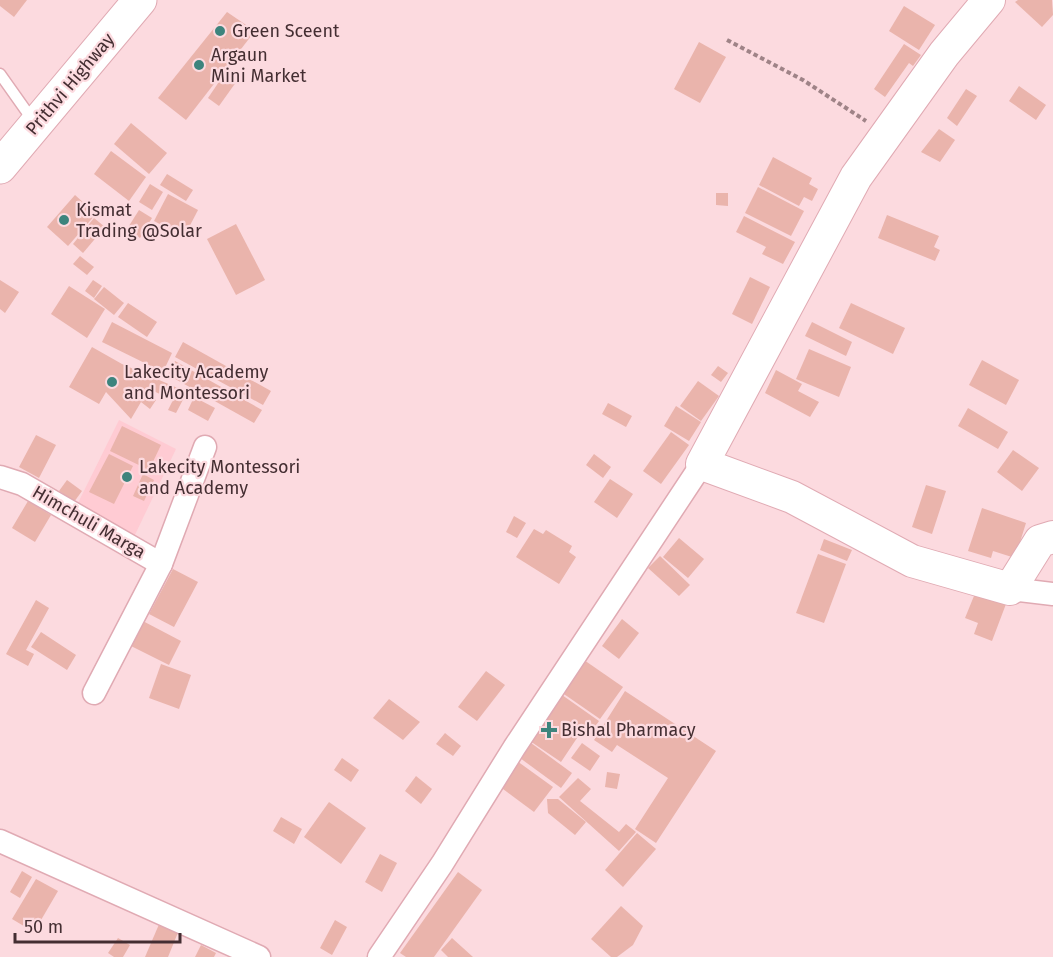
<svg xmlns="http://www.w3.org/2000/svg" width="1053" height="957" viewBox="0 0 1053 957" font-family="'Fira Sans',sans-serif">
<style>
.built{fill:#ffcbd3}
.building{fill:#eab4ac}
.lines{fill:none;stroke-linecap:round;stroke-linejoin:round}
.service-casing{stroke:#e0aab3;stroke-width:13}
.minor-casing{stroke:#e0aab3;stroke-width:25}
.secondary-casing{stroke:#e0aab3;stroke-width:34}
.trunk-casing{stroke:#e0aab3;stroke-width:35}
.path{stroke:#9f8387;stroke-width:4;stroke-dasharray:4.5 3;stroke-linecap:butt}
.service{stroke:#fff;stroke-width:10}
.minor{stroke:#fff;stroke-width:22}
.secondary{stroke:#fff;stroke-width:32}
.trunk{stroke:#fff;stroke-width:33}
.poi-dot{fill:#3d847d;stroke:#fcdadf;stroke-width:2}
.labels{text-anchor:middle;stroke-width:4.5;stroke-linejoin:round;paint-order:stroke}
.poi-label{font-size:18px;fill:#442e32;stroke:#fcdadf;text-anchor:start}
.street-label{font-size:18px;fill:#442e32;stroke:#fcdadf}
</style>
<rect width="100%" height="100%" fill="#fcdadf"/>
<polygon class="built" points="119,420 176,449 133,539 77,505"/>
<g class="building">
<polygon points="0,0 27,0 14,17 0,6"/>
<polygon points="1018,0 1052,0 1053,15 1042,27 1015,2"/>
<polygon points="904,6 935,25 919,50 889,31"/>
<polygon points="227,12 255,31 186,120 158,98"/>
<polygon points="699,42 726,57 700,103 674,89"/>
<polygon points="904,44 921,55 913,66 909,63 885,97 874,89"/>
<polygon points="227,70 239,78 219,106 208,98"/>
<polygon points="1019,86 1046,105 1036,120 1009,101"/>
<polygon points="966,89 977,96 957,126 947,118"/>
<polygon points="131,123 167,153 149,174 114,144"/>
<polygon points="939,129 955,140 940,162 921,152"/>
<polygon points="111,151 146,177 129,201 94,174"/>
<polygon points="773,157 812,178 809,184 818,189 812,201 804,197 799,206 759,185"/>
<polygon points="167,174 193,190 186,201 160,185"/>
<polygon points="150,184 163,192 152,210 139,202"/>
<polygon points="758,187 804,211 791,236 745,213"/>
<polygon points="716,193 728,193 728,206 716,205"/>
<polygon points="168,194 198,210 184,237 154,221"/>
<polygon points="75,195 96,214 68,246 47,227"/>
<polygon points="139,210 152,218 140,238 127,229"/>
<polygon points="887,215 939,236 934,247 940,250 935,261 878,238"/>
<polygon points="744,216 795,242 783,264 762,254 766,247 736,232"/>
<polygon points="94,218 105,227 83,253 73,244"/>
<polygon points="236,224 265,280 236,295 207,239"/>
<polygon points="80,256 94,267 87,275 73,264"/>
<polygon points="750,277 770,287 752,324 732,314"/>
<polygon points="0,280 19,292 5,313 0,309"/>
<polygon points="93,280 102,286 94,298 85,291"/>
<polygon points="69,286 105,309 87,338 51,314"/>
<polygon points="104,287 124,303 114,315 94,299"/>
<polygon points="128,303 157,322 147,337 118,317"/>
<polygon points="851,303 905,328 893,354 839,328"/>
<polygon points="112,322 172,353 163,372 102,342"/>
<polygon points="812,322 852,342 846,356 805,336"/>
<polygon points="183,342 271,391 263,405 175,357"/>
<polygon points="92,347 122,364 187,392 176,413 168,410 173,400 149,389 152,383 146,393 156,400 150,409 141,402 131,419 106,392 99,404 69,387"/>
<polygon points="809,349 851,367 839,397 796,379"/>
<polygon points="982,360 1019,380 1006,405 969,385"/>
<polygon points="175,361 262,410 254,423 168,375"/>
<polygon points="718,366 728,373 721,382 711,375"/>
<polygon points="776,370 802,384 798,391 819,402 810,417 765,393"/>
<polygon points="698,381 719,396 701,421 680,406"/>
<polygon points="194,397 215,408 208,421 188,410"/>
<polygon points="608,403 632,416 626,427 602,414"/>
<polygon points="676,406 701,422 689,441 664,426"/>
<polygon points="968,408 1008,432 998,449 958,426"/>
<polygon points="122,426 161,445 149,470 110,451"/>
<polygon points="671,432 689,445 661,484 643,471"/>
<polygon points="36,435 56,445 39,478 19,467"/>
<polygon points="1013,450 1039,468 1022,491 997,472"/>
<polygon points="109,454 133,466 114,504 89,492"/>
<polygon points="594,454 611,467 603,478 586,465"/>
<polygon points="143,474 154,480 144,501 133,496"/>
<polygon points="610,479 633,494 617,518 594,502"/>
<polygon points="67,480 82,491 74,502 59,491"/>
<polygon points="926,485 946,491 932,534 912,527"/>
<polygon points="28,501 51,515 35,542 12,528"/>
<polygon points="982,508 1026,523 1015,558 993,551 991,558 968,551"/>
<polygon points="514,516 526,523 517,538 506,532"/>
<polygon points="534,529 543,534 546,530 572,546 569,552 576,557 559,584 516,557"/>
<polygon points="679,538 704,559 688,578 663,557"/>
<polygon points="824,539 852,550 847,561 820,550"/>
<polygon points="818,554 846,564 824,623 796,613"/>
<polygon points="660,556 690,585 679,596 648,568"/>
<polygon points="173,569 198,582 174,627 149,614"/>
<polygon points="976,591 1006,604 992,641 974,634 978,623 965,618"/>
<polygon points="36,600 49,608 26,650 34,654 28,666 6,654"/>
<polygon points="139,619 181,641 169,665 127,644"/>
<polygon points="622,619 639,633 619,659 602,646"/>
<polygon points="41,632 76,655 67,670 31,647"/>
<polygon points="584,660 623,687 600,719 561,692"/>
<polygon points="161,664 191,675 179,709 149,698"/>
<polygon points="486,671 505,685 477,721 458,707"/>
<polygon points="625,691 716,751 656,843 635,829 668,778 617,745 612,752 594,740"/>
<polygon points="562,695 599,721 590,734 583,729 561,762 530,741"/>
<polygon points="389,699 420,722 403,740 373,718"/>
<polygon points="445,733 461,746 453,756 436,744"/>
<polygon points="531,743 572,773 561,788 520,758"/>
<polygon points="582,743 600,756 590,771 571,758"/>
<polygon points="342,758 359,770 351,782 334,770"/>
<polygon points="517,761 553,787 534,812 499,786"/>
<polygon points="607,772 620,774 617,789 605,787"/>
<polygon points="416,776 432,789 421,804 405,791"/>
<polygon points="578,778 591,789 580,801 619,832 626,824 636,832 619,851 559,797"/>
<polygon points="547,799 558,799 586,822 575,835 548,813"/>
<polygon points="329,802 366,828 341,864 304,837"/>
<polygon points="281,817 302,829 294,844 273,831"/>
<polygon points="637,833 656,849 623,887 605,870"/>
<polygon points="380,854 397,863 382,892 365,882"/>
<polygon points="22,871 32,877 20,898 10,892"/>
<polygon points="458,872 482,890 434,957 406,957 400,953"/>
<polygon points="36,879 58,891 34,932 12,919"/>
<polygon points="621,906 643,926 633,945 617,957 611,957 591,939"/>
<polygon points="335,920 347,927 332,955 320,948"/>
<polygon points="160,922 179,930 168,957 145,957"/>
<polygon points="118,938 130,945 123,957 114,957 108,953"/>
<polygon points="452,938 473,957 448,957 441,950"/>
<polygon points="201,945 216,953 214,957 195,957"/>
</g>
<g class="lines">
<defs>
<polyline id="service" points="0,74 34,122"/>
<g id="minor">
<polyline points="0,477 22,484 161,564 205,447"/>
<polyline points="1010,589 1053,594"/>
<polyline points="94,693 161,564"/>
<polyline points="0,841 259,957"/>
<polyline points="379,957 442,864 514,748 702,464"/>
</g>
<polyline id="secondary" points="989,0 944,54 856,177 702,464 792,497 912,561 1010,589 1040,541 1053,537"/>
<polyline id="trunk" points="0,167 140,0"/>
</defs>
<use href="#service" class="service-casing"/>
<use href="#minor" class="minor-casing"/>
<use href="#secondary" class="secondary-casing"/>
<use href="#trunk" class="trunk-casing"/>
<polyline class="path" points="727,40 803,80 866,121"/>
<use href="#service" class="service"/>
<use href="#minor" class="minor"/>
<use href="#secondary" class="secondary"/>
<use href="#trunk" class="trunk"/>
</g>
<g class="poi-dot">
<circle cx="220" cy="31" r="6"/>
<circle cx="199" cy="65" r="6"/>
<circle cx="64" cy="220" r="6"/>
<circle cx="112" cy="382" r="6"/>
<circle cx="127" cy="477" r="6"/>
<path d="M546 721h6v6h6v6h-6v6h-6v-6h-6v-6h6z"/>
</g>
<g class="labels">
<g class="poi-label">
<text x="232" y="37">Green Sceent</text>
<text x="211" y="61">Argaun<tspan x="211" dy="21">Mini Market</tspan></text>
<text x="76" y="216">Kismat<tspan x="76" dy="21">Trading @Solar</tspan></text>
<text x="124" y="378">Lakecity Academy<tspan x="124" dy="21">and Montessori</tspan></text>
<text x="139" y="473">Lakecity Montessori<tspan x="139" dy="21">and Academy</tspan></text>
<text x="561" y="736">Bishal Pharmacy</text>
</g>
<g class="street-label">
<text transform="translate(70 84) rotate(-50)" y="6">Prithvi Highway</text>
<text transform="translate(89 522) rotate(30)" y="6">Himchuli Marga</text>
</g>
</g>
<path d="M15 933v9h165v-9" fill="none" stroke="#442e32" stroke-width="3"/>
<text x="24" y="933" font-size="18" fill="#442e32" stroke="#fcdadf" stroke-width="4.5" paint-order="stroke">50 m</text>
</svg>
